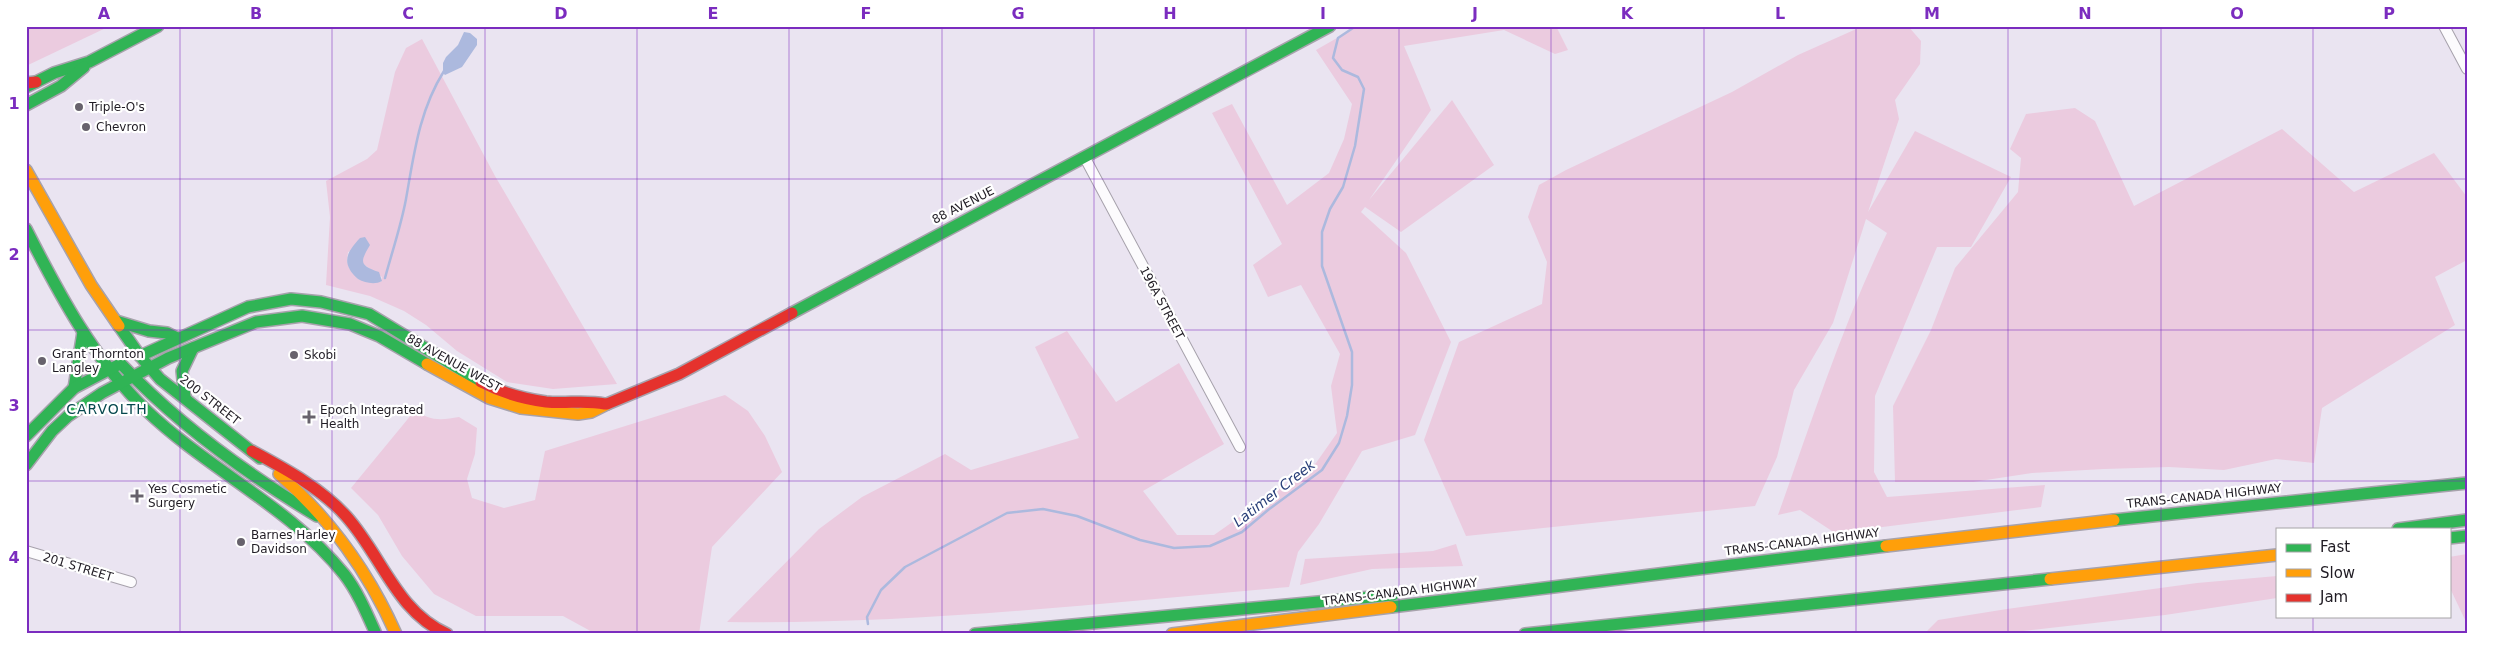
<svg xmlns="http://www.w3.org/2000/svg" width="2493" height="660" viewBox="0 0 2493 660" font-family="'DejaVu Sans',sans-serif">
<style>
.green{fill:#ebcbdf;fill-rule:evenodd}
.water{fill:#acb9de}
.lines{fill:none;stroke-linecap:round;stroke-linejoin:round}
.stream{stroke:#acb9de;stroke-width:2.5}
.street-casing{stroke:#a7a2ac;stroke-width:12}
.fast-casing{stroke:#a7a2ac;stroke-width:14}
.slow-casing{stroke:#a7a2ac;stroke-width:14}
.jam-casing{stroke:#a7a2ac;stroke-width:14}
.street{stroke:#fcfbfd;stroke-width:10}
.fast{stroke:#30b455;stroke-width:11}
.slow{stroke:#ff9f0a;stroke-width:11}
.jam{stroke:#e5322d;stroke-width:11}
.grid{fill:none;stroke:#7b2cbf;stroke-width:1;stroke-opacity:0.55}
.poi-dot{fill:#67626c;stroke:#fff;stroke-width:2}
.labels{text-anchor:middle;stroke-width:4.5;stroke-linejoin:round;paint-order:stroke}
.poi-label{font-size:12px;fill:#201c24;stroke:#fff;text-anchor:start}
.street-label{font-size:12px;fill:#201c24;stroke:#fff}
.neighbourhood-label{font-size:14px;letter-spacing:1px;fill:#06484e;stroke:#fff}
.water-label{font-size:14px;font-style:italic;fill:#283e78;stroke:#fff}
.neatline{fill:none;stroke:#7b2cbf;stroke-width:2}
.grid-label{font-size:16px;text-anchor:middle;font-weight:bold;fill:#7b2cbf}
</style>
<rect width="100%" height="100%" fill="#eae4f1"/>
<g class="green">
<polygon points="26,26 110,26 26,66"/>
<path d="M 1358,26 L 1556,26 L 1568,50 L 1555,54 L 1504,30 L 1404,46 L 1431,110 L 1369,200 L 1452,100 L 1494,165 L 1401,232 L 1365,207 L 1361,212 L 1406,253 L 1451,342 L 1415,435 L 1362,451 L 1319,524 L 1298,552 L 1289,587 C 1102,603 914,625 727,622 L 819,529 L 862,497 L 945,454 L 971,470 L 1079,438 L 1035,347 L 1067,331 L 1116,402 L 1179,363 L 1224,444 L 1143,491 L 1177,535 L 1214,535 L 1316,463 L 1337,433 L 1331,386 L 1340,354 L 1301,285 L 1268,297 L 1253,265 L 1282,244 L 1212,113 L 1232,104 L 1287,205 L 1329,173 L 1344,139 L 1352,104 L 1316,50 Z"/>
<path d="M 1863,26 L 1908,26 L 1921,41 L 1920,64 L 1895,100 L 1899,119 L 1868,212 L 1915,131 L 2011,177 L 1971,247 L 1937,247 L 1875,396 L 1874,472 L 1887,497 L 2045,485 L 2041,507 L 1835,533 L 1800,510 L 1778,515 C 1812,420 1843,323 1887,233 L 1866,219 L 1833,323 L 1794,390 L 1777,457 L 1755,506 L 1466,536 L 1424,440 L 1459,342 L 1542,304 L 1547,262 L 1528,217 L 1539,185 L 1566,170 L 1732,92 L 1798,55 Z"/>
<path d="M 422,39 L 495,176 L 617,384 L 553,389 L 507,382 L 457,351 L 426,325 L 404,311 L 370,296 L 326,285 L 330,217 L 326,181 L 367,159 L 377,150 L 395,72 L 406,48 ZM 369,245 L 362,258 L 363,264 L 382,277 L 381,282 L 358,279 L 349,268 L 347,261 L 348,252 Z"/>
<polygon points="2075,108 2095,121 2134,206 2282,129 2354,192 2434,153 2467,197 2467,260 2435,277 2455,325 2322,408 2314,463 2276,459 2224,470 2169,467 2104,469 2032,473 1973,482 1895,482 1893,406 1931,330 1955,268 2018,192 2021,158 2010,149 2026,114"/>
<path d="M 725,395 L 748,411 L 765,436 L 782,472 L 712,547 L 699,634 L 596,634 L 563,616 L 476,616 L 434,594 L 402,556 L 378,515 L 351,488 L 416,409 C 428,422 443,420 459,417 L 477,428 L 475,454 L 467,479 L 472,498 L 504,508 L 535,500 L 545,451 Z"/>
<polygon points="1456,544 1463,566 1372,569 1300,585 1305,559 1433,551"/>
<polygon points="2467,554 2467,624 2449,586 2449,557"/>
<polygon points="2277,576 2277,598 2165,615 1997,634 1924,634 1938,620 2007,609 2197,583"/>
</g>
<g class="water">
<polygon points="464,32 470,33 477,39 477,45 462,67 445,75 443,73 443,63 446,57 458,45"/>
<path d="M 365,237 L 370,245 C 360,262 359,265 379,272 L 382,281 C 375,285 365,283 358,279 C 340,263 347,252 360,238 Z"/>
</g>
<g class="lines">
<g class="stream">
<path d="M 385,278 C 392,252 401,226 406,199 C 414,154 419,111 444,71"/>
<polyline points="868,624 867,617 881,590 905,567 1007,513 1043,509 1077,516 1140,540 1174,548 1210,546 1242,532 1268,510 1322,470 1339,443 1347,416 1352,385 1352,352 1322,266 1322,232 1330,209 1343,187 1355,146 1364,89 1358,77 1342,70 1333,58 1338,38 1356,26"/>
</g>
<defs>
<g id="street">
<polyline points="2444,26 2467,69"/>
<polyline points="1085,158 1240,447"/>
<polyline points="26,551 131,582"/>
</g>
<g id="fast">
<polyline points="26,87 54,73 89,62 158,26"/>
<polyline points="26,105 61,86 84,67"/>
<path d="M 26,229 C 59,294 94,360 147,411 C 209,470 290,507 344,574 C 358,592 367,614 376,634"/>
<polyline points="792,313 1330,26"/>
<polyline points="116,321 149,331 167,333 177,338"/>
<polyline points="119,326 140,356 160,379 260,458"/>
<polyline points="140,356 248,307 291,299 321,302 369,314 481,382"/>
<path d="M 121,364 C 179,425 245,473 317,516"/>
<polyline points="74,388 83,332"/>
<polyline points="185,397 182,371 193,348"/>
<polyline points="26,436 74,388 118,365"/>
<polyline points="26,465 52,431 68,416 102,393 168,358 256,322 302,316 350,324 379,336 427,364"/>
<polyline points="2114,520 2467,483"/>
<polyline points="2398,529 2467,520"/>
<polyline points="2449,538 2467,536"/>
<polyline points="1391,607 1886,546"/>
<polyline points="975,634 1393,595"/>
<polyline points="1525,634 2050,579"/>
</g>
<g id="slow">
<polyline points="26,170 91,285 119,326"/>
<polyline points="427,364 489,398 521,408 578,414 591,412 607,404"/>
<path d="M 279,474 C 331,520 368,571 396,634"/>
<polyline points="1886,546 2114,520"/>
<polyline points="2050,579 2277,555"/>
<polyline points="1172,634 1391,607"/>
</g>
<g id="jam">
<polyline points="26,83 36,82"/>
<path d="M 481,382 C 500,392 524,399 546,402 C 566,404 585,400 605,404"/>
<polyline points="607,404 679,374 792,313"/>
<path d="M 252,451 C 285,469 321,488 346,516 C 382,556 396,611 447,634"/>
</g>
</defs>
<use href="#street" class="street-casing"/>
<use href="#fast" class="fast-casing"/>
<use href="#slow" class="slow-casing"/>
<use href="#jam" class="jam-casing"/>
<use href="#street" class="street"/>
<use href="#fast" class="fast"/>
<use href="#slow" class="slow"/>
<use href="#jam" class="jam"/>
</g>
<path class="grid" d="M 180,26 L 180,634M 332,26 L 332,634M 485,26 L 485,634M 637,26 L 637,634M 789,26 L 789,634M 942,26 L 942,634M 1094,26 L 1094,634M 1246,26 L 1246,634M 1399,26 L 1399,634M 1551,26 L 1551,634M 1704,26 L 1704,634M 1856,26 L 1856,634M 2008,26 L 2008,634M 2161,26 L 2161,634M 2313,26 L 2313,529M 26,179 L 2467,179M 26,330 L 2467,330M 26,481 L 2467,481M 2313,616 L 2313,634"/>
<g class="poi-dot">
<circle cx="79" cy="107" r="5"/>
<circle cx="86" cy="127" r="5"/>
<circle cx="294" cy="355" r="5"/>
<circle cx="42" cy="361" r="5"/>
<path d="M306.5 409.5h5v5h5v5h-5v5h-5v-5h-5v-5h5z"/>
<path d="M134.5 488.5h5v5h5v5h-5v5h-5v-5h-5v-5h5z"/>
<circle cx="241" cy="542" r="5"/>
</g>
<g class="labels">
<g class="poi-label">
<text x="89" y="111">Triple-O's</text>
<text x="96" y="131">Chevron</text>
<text x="52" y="358">Grant Thornton<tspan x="52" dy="14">Langley</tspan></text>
<text x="304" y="359">Skobi</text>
<text x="320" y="414">Epoch Integrated<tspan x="320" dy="14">Health</tspan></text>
<text x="148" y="493">Yes Cosmetic<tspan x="148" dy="14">Surgery</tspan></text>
<text x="251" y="539">Barnes Harley<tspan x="251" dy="14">Davidson</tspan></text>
</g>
<g class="street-label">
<text transform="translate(963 205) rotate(-27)" y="4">88 AVENUE</text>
<text transform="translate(1162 303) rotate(62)" y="4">196A STREET</text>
<text transform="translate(454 363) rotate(29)" y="4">88 AVENUE WEST</text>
<text transform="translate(210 400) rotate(38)" y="4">200 STREET</text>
<text transform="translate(2204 496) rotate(-6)" y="4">TRANS-CANADA HIGHWAY</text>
<text transform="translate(1802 542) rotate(-7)" y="4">TRANS-CANADA HIGHWAY</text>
<text transform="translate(78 567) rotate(17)" y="4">201 STREET</text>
<text transform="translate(1400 592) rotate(-7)" y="4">TRANS-CANADA HIGHWAY</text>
</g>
<g class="neighbourhood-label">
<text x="107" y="414">CARVOLTH</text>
</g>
<g class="water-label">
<text transform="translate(1274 493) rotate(-38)" y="5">Latimer Creek</text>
</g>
</g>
<rect width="2493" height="660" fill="none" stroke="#ffffff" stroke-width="55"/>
<rect x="2276" y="528" width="175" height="90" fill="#ffffff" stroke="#a6a4a7"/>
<rect x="2286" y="544" width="25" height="8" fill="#30b455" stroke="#a6a4a7"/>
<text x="2320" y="552" font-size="15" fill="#201c24">Fast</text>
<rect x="2286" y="569" width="25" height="8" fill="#ff9f0a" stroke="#a6a4a7"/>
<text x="2320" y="578" font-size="15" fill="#201c24">Slow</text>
<rect x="2286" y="594" width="25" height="8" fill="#e5322d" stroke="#a6a4a7"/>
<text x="2320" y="602" font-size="15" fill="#201c24">Jam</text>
<rect x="28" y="28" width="2438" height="604" class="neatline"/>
<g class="grid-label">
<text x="104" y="19">A</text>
<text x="256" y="19">B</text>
<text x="408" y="19">C</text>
<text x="561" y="19">D</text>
<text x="713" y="19">E</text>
<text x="866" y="19">F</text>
<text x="1018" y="19">G</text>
<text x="1170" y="19">H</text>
<text x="1323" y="19">I</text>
<text x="1475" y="19">J</text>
<text x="1627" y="19">K</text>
<text x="1780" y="19">L</text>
<text x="1932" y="19">M</text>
<text x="2085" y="19">N</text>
<text x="2237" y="19">O</text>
<text x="2389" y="19">P</text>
<text x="14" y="109">1</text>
<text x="14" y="260">2</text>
<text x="14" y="411">3</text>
<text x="14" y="563">4</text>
</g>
</svg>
